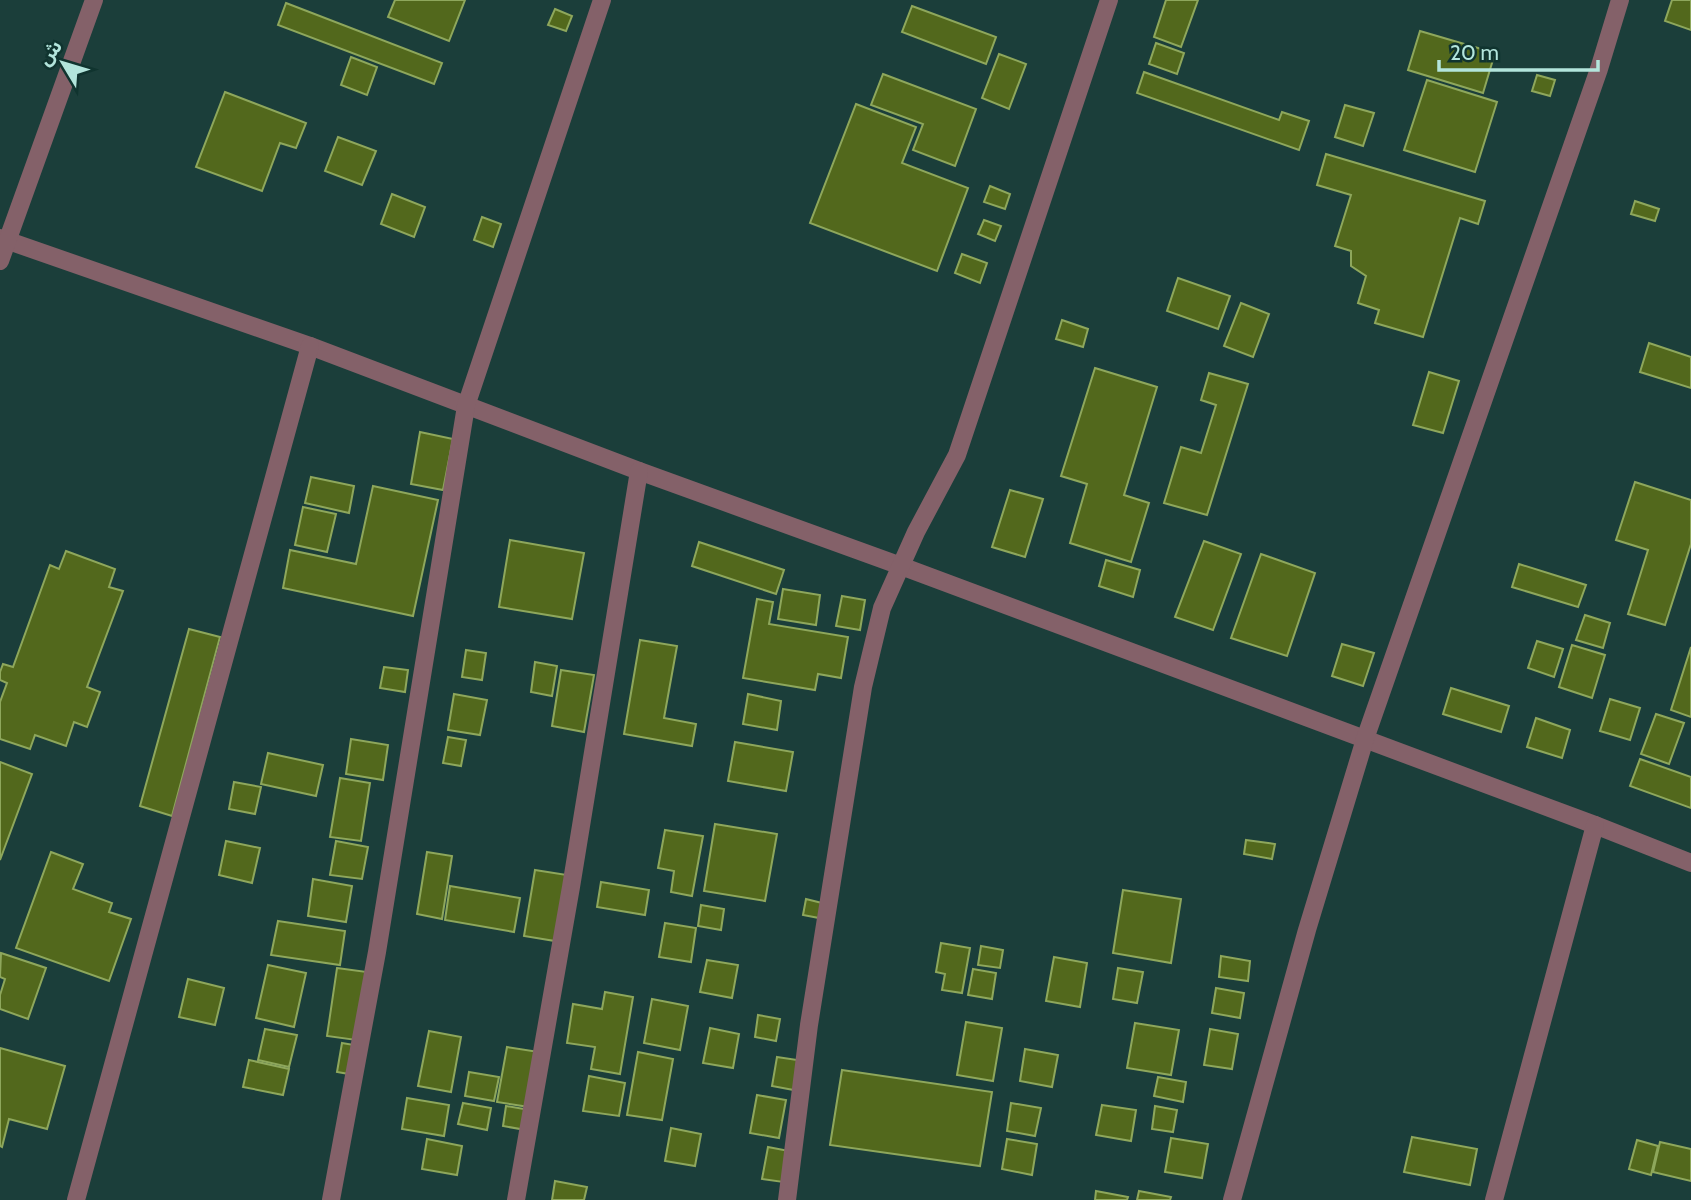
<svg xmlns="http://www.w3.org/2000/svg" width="1691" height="1200" viewBox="0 0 1691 1200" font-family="Cabin,'Noto Sans Arabic',sans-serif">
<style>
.building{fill:#52681c;stroke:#8ea75c;stroke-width:2}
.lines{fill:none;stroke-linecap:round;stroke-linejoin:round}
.minor{stroke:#846169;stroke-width:18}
</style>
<rect width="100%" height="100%" fill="#1b3e3a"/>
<g class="building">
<polygon points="395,0 465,0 449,41 388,17"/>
<polygon points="1166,0 1198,0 1181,47 1154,37"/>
<polygon points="1672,0 1691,0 1691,30 1665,21"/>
<polygon points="286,3 442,63 434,84 278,25"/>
<polygon points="912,6 996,37 986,64 902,32"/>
<polygon points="555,9 572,16 566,31 548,25"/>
<polygon points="1420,31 1495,53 1483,93 1408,70"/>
<polygon points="1156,43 1184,53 1177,74 1149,64"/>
<polygon points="999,54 1026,64 1009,109 982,98"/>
<polygon points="351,57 377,67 367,95 341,85"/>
<polygon points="1144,72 1279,120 1282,112 1309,121 1299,150 1137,93"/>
<polygon points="883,74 976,109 955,166 913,150 923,124 871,105"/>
<polygon points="1537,75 1555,80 1550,96 1532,91"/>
<polygon points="1427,80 1497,102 1475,172 1404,150"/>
<polygon points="225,92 306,123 296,148 280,143 262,191 196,167"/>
<polygon points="856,104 916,127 902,163 968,188 937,271 810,223"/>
<polygon points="1345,105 1374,113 1363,146 1335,137"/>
<polygon points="338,137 376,151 362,185 325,171"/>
<polygon points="1326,154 1485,201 1478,224 1460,218 1423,337 1375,323 1379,310 1358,303 1366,276 1351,266 1351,251 1335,246 1351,195 1317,185"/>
<polygon points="990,186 1010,194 1005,209 984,202"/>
<polygon points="392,194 425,207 414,237 381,224"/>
<polygon points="1635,201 1659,209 1655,221 1631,214"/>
<polygon points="482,217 501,224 493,247 474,240"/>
<polygon points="984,220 1001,226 995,241 978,234"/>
<polygon points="962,254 987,263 980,283 955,273"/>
<polygon points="1178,278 1230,296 1218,329 1167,311"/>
<polygon points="1241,303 1269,314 1253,357 1224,346"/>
<polygon points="1062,320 1088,329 1083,347 1056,339"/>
<polygon points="1649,343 1691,357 1691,388 1640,372"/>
<polygon points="1095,368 1157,387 1124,495 1149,503 1131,562 1070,543 1087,484 1061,476"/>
<polygon points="1429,372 1459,381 1443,433 1413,425"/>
<polygon points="1209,373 1248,384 1207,515 1164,503 1181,447 1201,453 1216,405 1201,400"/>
<polygon points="420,432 453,439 443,490 411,484"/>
<polygon points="311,477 354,486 349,513 305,503"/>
<polygon points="1635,482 1691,500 1691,544 1665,625 1628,614 1648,550 1616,540"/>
<polygon points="373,486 438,500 413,616 283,588 290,550 356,564"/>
<polygon points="1010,490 1043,499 1025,557 992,547"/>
<polygon points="303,507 336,514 327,552 295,545"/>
<polygon points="510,540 584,553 572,619 499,607"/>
<polygon points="1204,541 1241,554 1213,630 1175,617"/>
<polygon points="699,542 784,570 776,594 692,566"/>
<polygon points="66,551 115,569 109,587 123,591 87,687 100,692 87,727 74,722 66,746 35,735 30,749 0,739 0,702 7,683 0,680 0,672 3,664 13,667 50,565 59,569"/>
<polygon points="1261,554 1315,573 1287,656 1231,638"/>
<polygon points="1106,560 1140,570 1133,597 1099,586"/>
<polygon points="1519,564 1586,585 1578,607 1512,587"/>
<polygon points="783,589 820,595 816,625 778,619"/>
<polygon points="842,596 865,600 860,630 836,626"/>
<polygon points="757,599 773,602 769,624 848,637 841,678 818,674 815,690 743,678"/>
<polygon points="1585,615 1610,623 1603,648 1576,640"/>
<polygon points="189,629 220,637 172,816 140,806"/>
<polygon points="640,640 677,646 664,718 696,724 692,746 624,734"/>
<polygon points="1537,641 1563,649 1554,677 1528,668"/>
<polygon points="1342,644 1374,653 1363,686 1332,676"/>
<polygon points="1572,645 1605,655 1592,698 1559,687"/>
<polygon points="1691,647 1691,717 1671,710"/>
<polygon points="466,650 486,653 482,680 462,677"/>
<polygon points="535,662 557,666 552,696 531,692"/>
<polygon points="384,667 408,670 405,692 380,688"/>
<polygon points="561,670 594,675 584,732 552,726"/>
<polygon points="1451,688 1509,706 1501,732 1443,714"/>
<polygon points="454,694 487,700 480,735 448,730"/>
<polygon points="748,694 781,701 777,730 743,724"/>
<polygon points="1610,699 1640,708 1630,740 1600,731"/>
<polygon points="1656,714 1684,723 1669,764 1641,754"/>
<polygon points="1536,718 1570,730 1562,758 1527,747"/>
<polygon points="448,737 466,740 461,766 443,763"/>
<polygon points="351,739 388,745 383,780 346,774"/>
<polygon points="735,742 793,752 786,791 728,781"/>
<polygon points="268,753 323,765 316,796 261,784"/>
<polygon points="1640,759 1691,777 1691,808 1630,786"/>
<polygon points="0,762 32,774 0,860"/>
<polygon points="340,778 370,783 361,841 330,837"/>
<polygon points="234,782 261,787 255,814 229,809"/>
<polygon points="715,824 777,834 765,901 704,891"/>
<polygon points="665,830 703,836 692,896 671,892 674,871 658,868"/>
<polygon points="1246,840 1275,844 1272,859 1244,854"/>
<polygon points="226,841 260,848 252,883 219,875"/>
<polygon points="336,841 368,847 362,879 330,875"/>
<polygon points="51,852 83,864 73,889 112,903 109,912 131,919 109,981 16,948"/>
<polygon points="427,852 452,856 442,919 417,914"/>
<polygon points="535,870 567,875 555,941 524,936"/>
<polygon points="313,879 352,886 346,922 308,916"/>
<polygon points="601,882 649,890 645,915 597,907"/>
<polygon points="450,886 520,898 514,932 445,920"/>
<polygon points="1123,890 1181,899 1171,963 1113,953"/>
<polygon points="806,899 822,903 819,918 803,915"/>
<polygon points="701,905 724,909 721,930 698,926"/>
<polygon points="278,921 345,931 340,965 271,955"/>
<polygon points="665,923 696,928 691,962 659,957"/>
<polygon points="941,943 970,948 962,993 942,990 945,974 936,972"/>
<polygon points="981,946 1003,950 1000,968 978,965"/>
<polygon points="1,953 46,968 28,1019 0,1009 0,995 5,979 0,977"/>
<polygon points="1221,956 1250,961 1248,981 1219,977"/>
<polygon points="1054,957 1087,963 1080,1007 1046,1001"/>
<polygon points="707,960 738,965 732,998 700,992"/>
<polygon points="268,965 306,973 294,1027 256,1018"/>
<polygon points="337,968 367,972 356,1040 327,1036"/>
<polygon points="1118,968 1143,972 1137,1003 1113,999"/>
<polygon points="973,969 996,973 992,999 968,995"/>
<polygon points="188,979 224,988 215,1025 179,1017"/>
<polygon points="1216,988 1244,993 1240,1018 1212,1013"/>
<polygon points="605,992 633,997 620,1074 591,1069 595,1047 567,1043 573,1004 602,1009"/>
<polygon points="652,999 688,1006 680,1050 644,1043"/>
<polygon points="758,1015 780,1019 776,1041 755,1037"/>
<polygon points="966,1022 1002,1028 993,1081 957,1075"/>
<polygon points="1135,1023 1179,1030 1171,1075 1127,1068"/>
<polygon points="710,1028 739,1034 733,1068 703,1063"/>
<polygon points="265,1029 297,1035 289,1067 258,1060"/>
<polygon points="1210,1029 1238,1034 1232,1069 1204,1065"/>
<polygon points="429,1031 461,1037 451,1092 418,1086"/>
<polygon points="342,1043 354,1045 349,1074 337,1072"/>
<polygon points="507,1047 539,1052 529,1107 497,1102"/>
<polygon points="0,1048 65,1066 47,1129 9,1119 2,1147 0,1146"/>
<polygon points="1025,1049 1058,1055 1052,1087 1020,1081"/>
<polygon points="638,1052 673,1059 662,1120 627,1115"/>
<polygon points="777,1057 804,1061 799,1091 772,1086"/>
<polygon points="249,1060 289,1069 283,1095 243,1087"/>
<polygon points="842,1070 992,1092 980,1166 830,1145"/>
<polygon points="469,1072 499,1077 494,1101 465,1096"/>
<polygon points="589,1076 625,1083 619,1116 583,1111"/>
<polygon points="1158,1077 1186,1082 1183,1102 1154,1096"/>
<polygon points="757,1095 786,1100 779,1138 750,1133"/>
<polygon points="407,1098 449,1105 444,1136 402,1129"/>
<polygon points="463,1103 491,1108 487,1130 458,1124"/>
<polygon points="1011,1103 1041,1108 1035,1136 1007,1131"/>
<polygon points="1102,1105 1136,1110 1131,1141 1096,1135"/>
<polygon points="506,1106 530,1110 526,1130 503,1126"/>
<polygon points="1155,1106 1177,1110 1173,1132 1152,1129"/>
<polygon points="671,1128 701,1134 695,1166 665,1161"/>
<polygon points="1412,1137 1477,1149 1470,1185 1404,1172"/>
<polygon points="1171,1138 1208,1144 1202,1178 1165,1172"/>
<polygon points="427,1139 462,1146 457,1175 422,1169"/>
<polygon points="1007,1139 1037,1144 1032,1175 1002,1169"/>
<polygon points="1637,1140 1658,1146 1651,1175 1629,1169"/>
<polygon points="1660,1142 1691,1149 1691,1181 1653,1172"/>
<polygon points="768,1147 789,1151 783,1182 762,1179"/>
<polygon points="555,1181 587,1187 584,1200 552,1200"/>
<polygon points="1096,1191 1128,1197 1127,1200 1095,1200"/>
<polygon points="1139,1191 1171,1197 1170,1200 1137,1200"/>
</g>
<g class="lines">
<g class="minor">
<polyline points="0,238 310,346 639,471 901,566 1595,825 1691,863"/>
<polyline points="0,261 94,0"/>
<polyline points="76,1200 310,346"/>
<polyline points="331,1200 377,952 466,406 602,0"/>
<polyline points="516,1200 571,887 639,471"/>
<polyline points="787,1200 809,1025 863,687 882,608 916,532 957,455 1109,0"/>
<polyline points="1232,1200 1307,930 1365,739 1599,69 1620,0"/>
<polyline points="1494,1200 1595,825"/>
</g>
</g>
<g transform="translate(63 63) rotate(308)" stroke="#10342f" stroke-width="5" paint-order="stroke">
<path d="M0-5L12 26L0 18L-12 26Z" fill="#b3e5dc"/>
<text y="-10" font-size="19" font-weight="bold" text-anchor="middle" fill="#b3e5dc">ش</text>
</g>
<path d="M1439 60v10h159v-10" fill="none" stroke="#b3e5dc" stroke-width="3.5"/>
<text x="1450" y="60" font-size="21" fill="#b3e5dc" stroke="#10342f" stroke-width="5" paint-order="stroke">20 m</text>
</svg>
